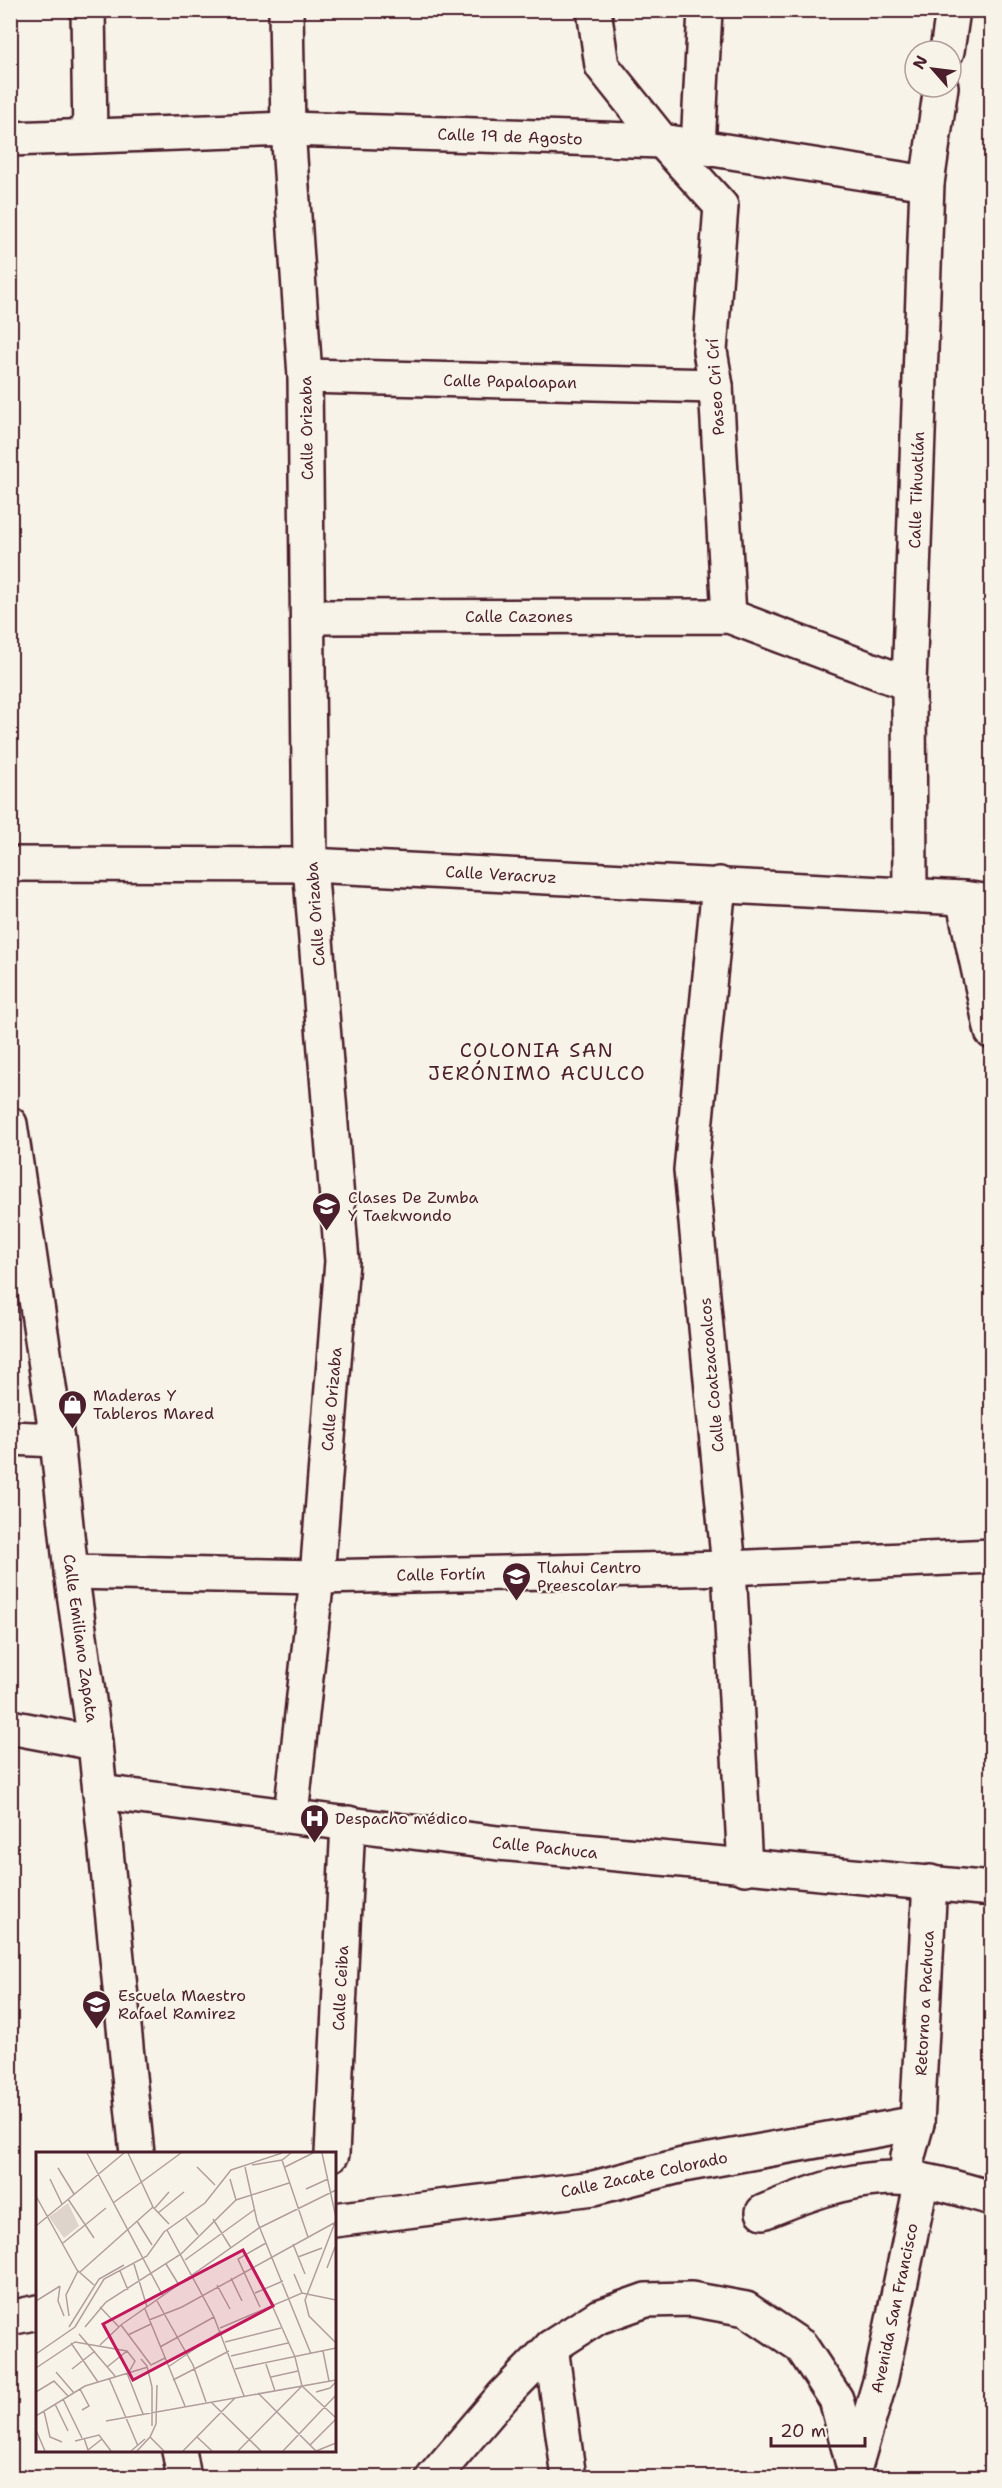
<svg xmlns="http://www.w3.org/2000/svg" width="1002" height="2488" viewBox="0 0 1002 2488" font-family="'Shantell Sans',sans-serif">
<style>
.lines{fill:none;stroke-linecap:round;stroke-linejoin:round}
.minor-casing{stroke:#4a1f2b;stroke-width:38}
.minor{stroke:#f7f3e8;stroke-width:33}
.labels{text-anchor:middle;stroke-width:4.5;stroke-linejoin:round;paint-order:stroke}
.street-label{font-size:16px;fill:#4a1f2b;stroke:#f7f3e8}
.poi-label{font-size:16px;fill:#4a1f2b;stroke:#f7f3e8;text-anchor:start}
.quarter-label{font-size:20px;letter-spacing:1.5px;fill:#4a1f2b;stroke:#f7f3e8}
.inset-road{fill:none;stroke:#b29e9c;stroke-width:1.5}
.view{fill:#c2185b;fill-opacity:0.15;stroke:#c2185b;stroke-width:3}
.inset-edge{fill:none;stroke:#4a1f2b;stroke-width:3}
</style>
<rect width="100%" height="100%" fill="#f7f3e8"/>
<filter id="ink" filterUnits="userSpaceOnUse"><feTurbulence type="fractalNoise" baseFrequency=".0167" numOctaves="2"/><feDisplacementMap in="SourceGraphic" scale="12" xChannelSelector="R" yChannelSelector="G"/><feConvolveMatrix kernelMatrix="1 2 1 2 8 2 1 2 1" color-interpolation-filters="sRGB"/></filter>
<g filter="url(#ink)">
<g class="lines">
<defs>
<g id="minor">
<polyline points="88,10 90,136"/>
<polyline points="286,10 288,129 305,376 310,865 342,1261 317,1577 291,1815"/>
<polyline points="594,10 602,66 662,141 721,206 710,351 716,386 729,616"/>
<polyline points="947,51 953,10"/>
<polyline points="10,139 288,129 662,141 927,183"/>
<polyline points="698,147 705,10"/>
<polyline points="305,376 716,386"/>
<polyline points="310,617 729,616 909,684"/>
<polyline points="10,864 310,865 963,898 992,902"/>
<polyline points="719,884 691,1170 729,1568 745,1868"/>
<polyline points="910,895 909,684 927,183 941,87"/>
<polyline points="963,898 992,1032"/>
<polyline points="10,1124 57,1440 71,1572 95,1743 137,2154"/>
<polyline points="10,1438 57,1440"/>
<polyline points="71,1572 317,1577 729,1568 992,1556"/>
<polyline points="10,1727 95,1743"/>
<polyline points="100,1792 498,1843 992,1889"/>
<polyline points="332,2154 348,1823"/>
<polyline points="907,2178 908,2156 917,2123 930,1882"/>
<path d="M 763,2212 C 812,2192 866,2171 920,2180 C 944,2183 968,2192 992,2198"/>
<polyline points="334,2220 594,2188 683,2165 917,2123"/>
<polyline points="10,2318 38,2312"/>
<polyline points="551,2347 569,2478"/>
<polyline points="179,2450 184,2478"/>
<polyline points="854,2470 881,2378 922,2180"/>
<polyline points="433,2478 503,2396 551,2347 598,2317 646,2300 691,2299 746,2309 801,2346 836,2399 854,2469"/>
</g>
</defs>
<use href="#minor" class="minor-casing"/>
<use href="#minor" class="minor"/>
</g>
</g>
<defs>
<symbol id="school-pin" viewBox="-11 -11 22 30"><path d="M0 17L-7.5 6A9.5 9.5 0 1 1 7.5 6Z" fill="#4a1f2b" stroke="#f7f3e8"/><path d="M0-5L7-2L0 1L-7-2ZM-4 1L0 2.5L4 1V4Q0 6-4 4Z" fill="#fff"/></symbol>
<symbol id="shop-pin" viewBox="-11 -11 22 30"><path d="M0 17L-7.5 6A9.5 9.5 0 1 1 7.5 6Z" fill="#4a1f2b" stroke="#f7f3e8"/><path d="M-5-2.5h2.3a2.7 3.5 0 0 1 5.4 0H5L5.5 6h-11ZM-1.5-2.5h3a1.5 2.3 0 0 0-3 0Z" fill="#fff"/></symbol>
<symbol id="hospital-pin" viewBox="-11 -11 22 30"><path d="M0 17L-7.5 6A9.5 9.5 0 1 1 7.5 6Z" fill="#4a1f2b" stroke="#f7f3e8"/><path d="M-5-5h3v3.5h4V-5h3V5h-3V1.5h-4V5h-3Z" fill="#fff"/></symbol>
</defs>
<g fill-rule="evenodd">
<use href="#school-pin" x="310" y="1190" width="33" height="45"/>
<use href="#shop-pin" x="56" y="1388" width="33" height="45"/>
<use href="#school-pin" x="500" y="1560" width="33" height="45"/>
<use href="#hospital-pin" x="298" y="1802" width="33" height="45"/>
<use href="#school-pin" x="80" y="1988" width="33" height="45"/>
</g>
<g class="labels">
<g class="street-label">
<text transform="translate(510 136) rotate(2)" y="6">Calle 19 de Agosto</text>
<text transform="translate(510 381) rotate(1)" y="6">Calle Papaloapan</text>
<text transform="translate(715 387) rotate(-94)" y="6">Paseo Cri Crí</text>
<text transform="translate(306 428) rotate(-91)" y="6">Calle Orizaba</text>
<text transform="translate(916 490) rotate(-88)" y="6">Calle Tihuatlán</text>
<text x="519" y="622">Calle Cazones</text>
<text transform="translate(501 874) rotate(3)" y="6">Calle Veracruz</text>
<text transform="translate(315 914) rotate(-94)" y="6">Calle Orizaba</text>
<text transform="translate(711 1375) rotate(-95)" y="6">Calle Coatzacoalcos</text>
<text transform="translate(331 1399) rotate(-85)" y="6">Calle Orizaba</text>
<text transform="translate(441 1574) rotate(-1)" y="6">Calle Fortín</text>
<text transform="translate(81 1638) rotate(82)" y="6">Calle Emiliano Zapata</text>
<text transform="translate(545 1847) rotate(6)" y="6">Calle Pachuca</text>
<text transform="translate(340 1988) rotate(-87)" y="6">Calle Ceiba</text>
<text transform="translate(924 2003) rotate(-87)" y="6">Retorno a Pachuca</text>
<text transform="translate(644 2174) rotate(-12)" y="6">Calle Zacate Colorado</text>
<text transform="translate(894 2308) rotate(-78)" y="6">Avenida San Francisco</text>
</g>
<g class="poi-label">
<text x="348" y="1203">Clases De Zumba<tspan x="348" dy="18">Y Taekwondo</tspan></text>
<text x="93" y="1401">Maderas Y<tspan x="93" dy="18">Tableros Mared</tspan></text>
<text x="537" y="1573">Tlahui Centro<tspan x="537" dy="18">Preescolar</tspan></text>
<text x="335" y="1824">Despacho médico</text>
<text x="118" y="2001">Escuela Maestro<tspan x="118" dy="18">Rafael Ramirez</tspan></text>
</g>
<g class="quarter-label">
<text x="537" y="1057">COLONIA SAN<tspan x="537" dy="23">JERÓNIMO ACULCO</tspan></text>
</g>
</g>
<g transform="translate(36 2152)">
<rect width="300" height="300" fill="#f7f3e8"/>
<path d="M 32,51 L 43,74 L 28,86 L 13,65 Z" fill="#ded4cc"/>
<path class="inset-road" d="M 51,1 L 127,144M 92,1 L 117,55 L 133,72M 286,1 L 300,66M 246,8 L 272,85M 216,13 L 246,8 L 255,1M 161,15 L 179,33M 209,15 L 221,69 L 275,202M 249,15 L 277,1M 22,16 L 38,42M 14,27 L 26,52M 194,27 L 200,48M 270,37 L 292,27M 0,44 L 41,118 L 58,133M 32,47 L 58,86M 77,51 L 145,1M 118,57 L 133,40M 122,61 L 148,40M 150,66 L 162,83M 177,67 L 195,96M 300,68 L 269,148 L 273,164 L 300,191M 101,69 L 116,93M 0,74 L 88,1M 131,78 L 178,165 L 208,244M 27,91 L 70,56M 257,92 L 269,122M 262,105 L 286,96M 149,108 L 218,58M 98,112 L 111,155M 130,112 L 143,133M 291,116 L 299,95M 84,119 L 92,138M 44,120 L 117,55M 258,122 L 266,141M 195,126 L 206,149M 181,133 L 194,157M 24,134 L 22,149 L 28,164M 219,141 L 247,129M 0,149 L 24,134M 121,149 L 157,213 L 170,250M 235,151 L 259,205 L 266,234M 64,155 L 83,175M 224,155 L 202,107 L 230,91M 109,157 L 149,254M 33,164 L 30,143 L 42,119M 113,168 L 146,155 L 298,71M 85,173 L 115,213 L 129,206M 33,175 L 63,127 L 88,113M 49,175 L 70,150 L 145,102 L 200,48 L 253,31M 184,176 L 266,141 L 300,148M 43,182 L 79,224M 92,183 L 115,172M 189,190 L 245,176M 35,191 L 62,230M 64,193 L 85,173 L 223,76 L 300,38M 124,195 L 178,165M 287,199 L 293,229M 0,202 L 39,175 L 68,127 L 111,104 L 128,80 L 169,51 L 195,18 L 246,1M 195,204 L 252,191M 105,207 L 111,214 L 116,235 L 116,274M 230,212 L 239,239M 71,215 L 91,199M 132,215 L 185,179M 0,216 L 39,190 L 91,199 L 99,209 L 93,220M 36,217 L 59,199M 199,217 L 300,196M 20,220 L 38,241M 91,221 L 107,262M 235,225 L 262,219M 73,226 L 102,294M 137,228 L 193,199M 266,234 L 300,266M 44,237 L 53,254 L 46,258M 0,240 L 18,229 L 32,244M 280,240 L 294,236 L 300,230M 222,241 L 280,299 L 300,291M 27,247 L 46,286M 175,250 L 225,299M 19,252 L 32,279M 8,259 L 14,285 L 26,290M 0,264 L 49,234 L 112,215M 70,269 L 300,228M 0,278 L 9,299M 114,285 L 128,299M 161,285 L 176,299M 48,286 L 52,298 L 66,287M 39,289 L 63,283 L 75,299M 274,293 L 300,267M 95,299 L 109,287M 101,299 L 114,285 L 120,272 L 121,233M 147,299 L 199,246M 202,299 L 266,234M 247,299 L 300,243"/>
<path class="view" d="M 207,98 L 237,154 L 97,228 L 67,172 Z"/>
<rect width="300" height="300" class="inset-edge"/>
</g>
<rect width="1002" height="2488" fill="none" stroke="#f7f3e8" stroke-width="36"/>
<rect x="18" y="18" width="966" height="2452" fill="none" stroke="#4a1f2b" stroke-width="2" filter="url(#ink)"/>
<g transform="translate(933 69) rotate(298)"><circle r="28" fill="#f7f3e8" stroke="#b29e9c" stroke-width="1.5"/>
<path d="M0-4.5L10 22L0 15L-10 22Z" fill="#4a1f2b"/>
<text y="-9" font-size="16" font-weight="bold" text-anchor="middle" fill="#4a1f2b">N</text>
</g>
<path d="M771 2437v9h94v-9" fill="none" stroke="#4a1f2b" stroke-width="3"/>
<text x="780" y="2437" font-size="18" fill="#4a1f2b" stroke="#f7f3e8" stroke-width="4.5" paint-order="stroke">20 m</text>
</svg>
